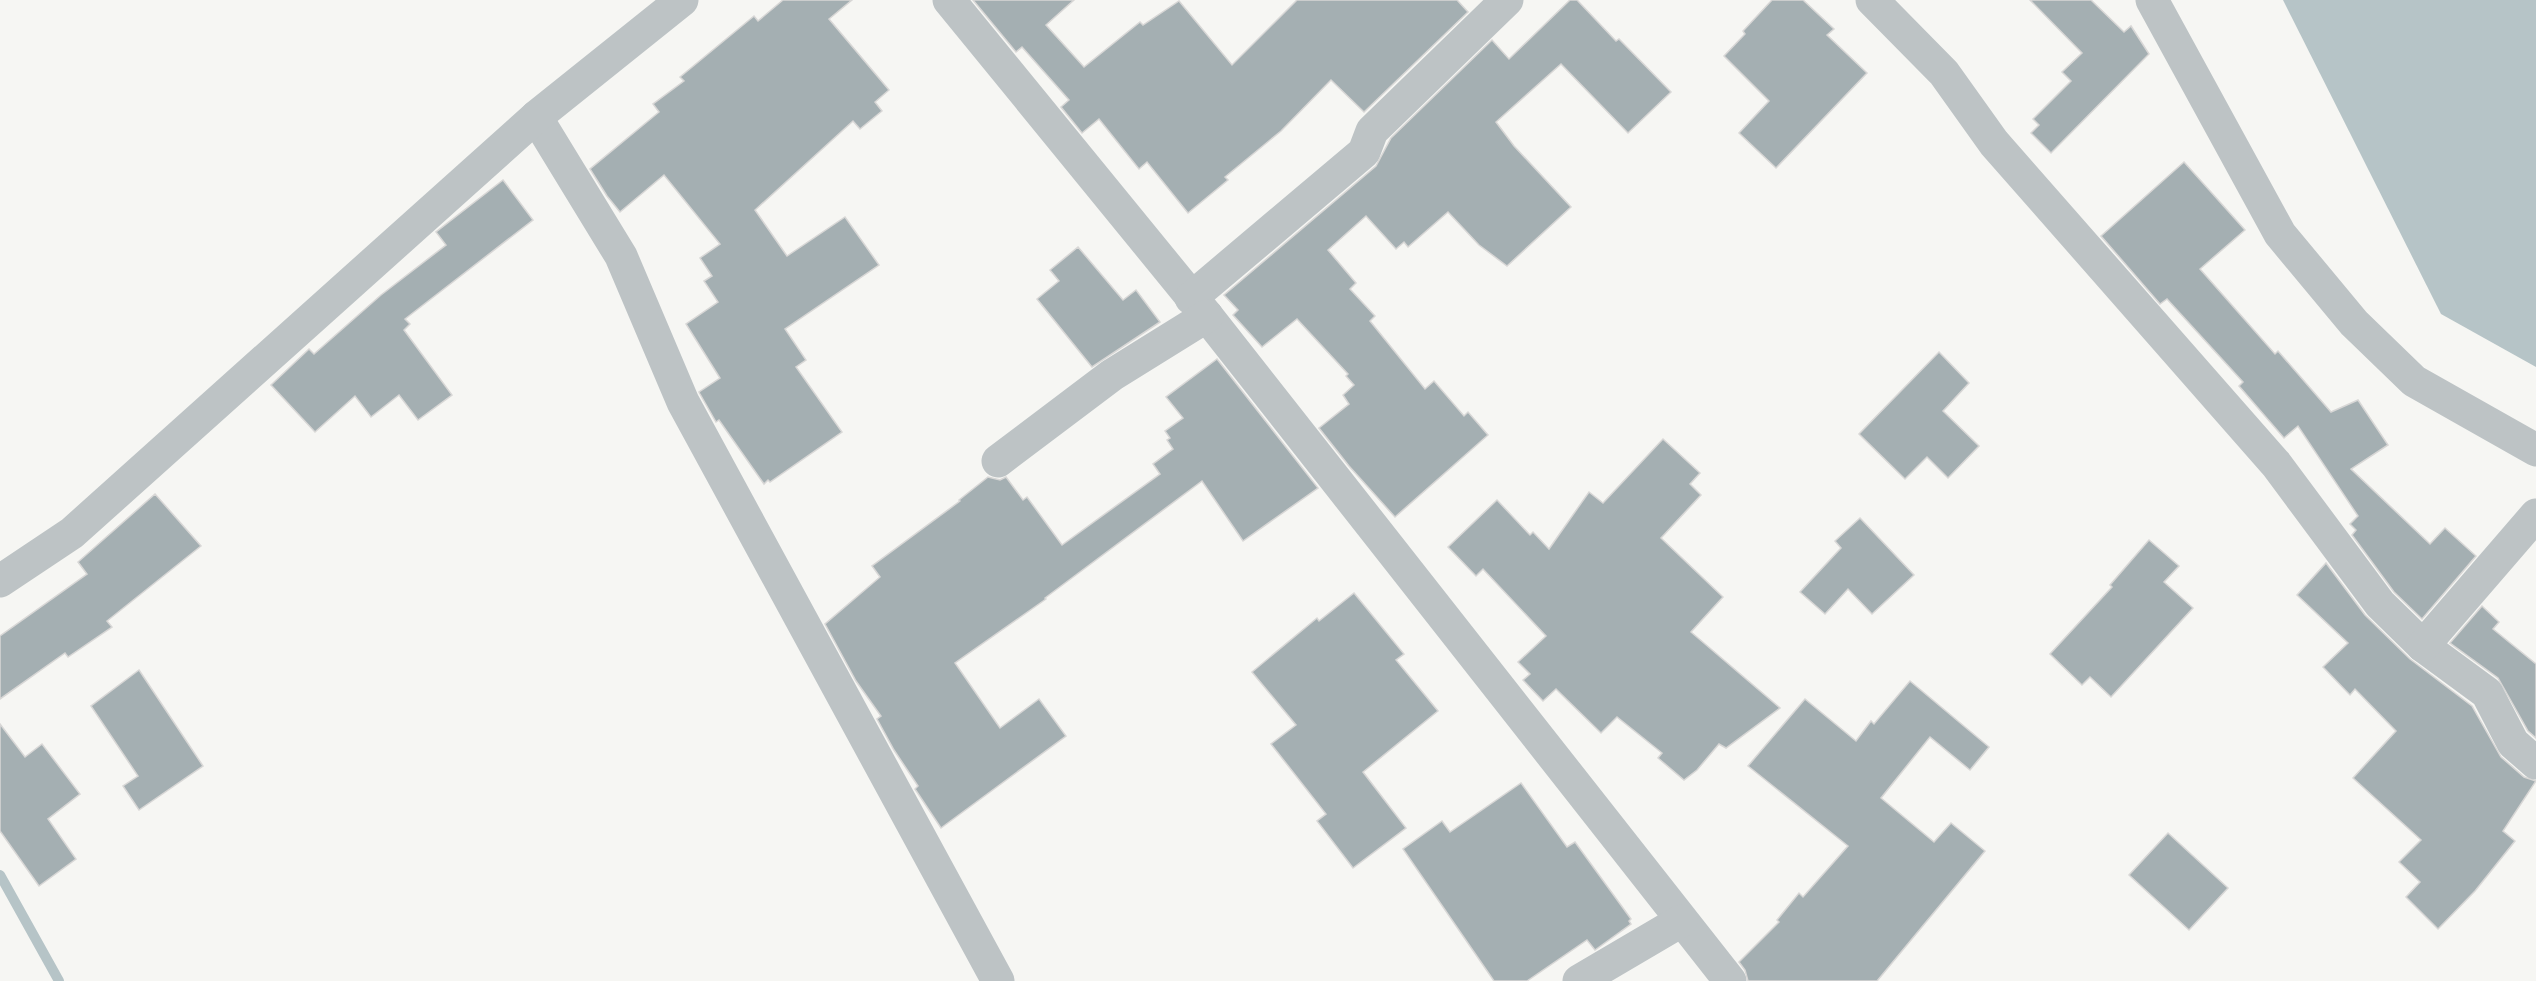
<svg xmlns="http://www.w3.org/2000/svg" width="2536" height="981" viewBox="0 0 2536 981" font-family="Raleway,sans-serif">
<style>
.water{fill:#b6c4c7}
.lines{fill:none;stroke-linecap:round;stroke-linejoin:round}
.stream{stroke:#b6c4c7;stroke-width:10}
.building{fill:#a4afb2;stroke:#d8d7d6;stroke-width:1.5}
.street{stroke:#bdc3c5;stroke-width:33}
</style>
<rect width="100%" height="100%" fill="#f6f6f3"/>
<polygon class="water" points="2283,0 2536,0 2536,367 2441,314"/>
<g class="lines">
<polyline class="stream" points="0,875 59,981"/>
</g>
<g class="building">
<polygon points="783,0 852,0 829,19 889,90 875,102 882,111 860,129 853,121 755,210 787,256 845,217 879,265 785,329 806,360 796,367 842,432 770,482 768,480 764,484 719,420 716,422 700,394 699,392 720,378 686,324 718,302 704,281 712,276 700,258 720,244 664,175 620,212 607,196 590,169 659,112 653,104 684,81 680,77 754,16 758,21"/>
<polygon points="973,0 1074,0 1046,25 1084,67 1140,22 1143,25 1179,1 1232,65 1297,0 1457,0 1468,12 1364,112 1331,80 1281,131 1225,177 1228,180 1188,213 1147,162 1139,169 1099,119 1082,133 1061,107 1069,100 1022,47 1016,52"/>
<polygon points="1570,0 1577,0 1616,41 1619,39 1671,92 1628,133 1561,64 1496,122 1514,146 1571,207 1507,266 1479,245 1448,212 1408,247 1404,242 1396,249 1366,216 1328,250 1356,283 1350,289 1375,316 1370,321 1425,389 1434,381 1464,416 1468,412 1488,435 1395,517 1349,466 1319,428 1349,404 1343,395 1354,385 1346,376 1348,374 1297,319 1262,347 1233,315 1238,310 1224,295 1376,166 1391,138 1492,40 1509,59"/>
<polygon points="1772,0 1803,0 1834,29 1827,35 1867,73 1776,168 1739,133 1769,101 1724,56 1745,34 1743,31"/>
<polygon points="2030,0 2091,0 2124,32 2131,26 2149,54 2051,153 2031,133 2039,125 2033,119 2071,81 2062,72 2082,53"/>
<polygon points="2184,162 2245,230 2200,269 2275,354 2278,351 2331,412 2358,400 2388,445 2351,469 2430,544 2445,528 2476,556 2422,619 2394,592 2352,535 2356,530 2350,524 2358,516 2298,426 2284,438 2239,386 2243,382 2167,299 2160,304 2101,236"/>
<polygon points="503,180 533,220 405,319 410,324 404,330 452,395 418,420 399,395 371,417 355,396 315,432 271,385 309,349 314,354 381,295 446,245 436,232"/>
<polygon points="1078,247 1123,300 1136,290 1160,322 1092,367 1037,299 1059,281 1050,270"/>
<polygon points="1939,352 1969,383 1943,411 1979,446 1948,478 1927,457 1905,479 1859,434"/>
<polygon points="1217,359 1318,488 1243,541 1202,481 1045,598 1046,599 955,663 1000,728 1039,699 1066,736 941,828 915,789 918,786 894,750 877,719 881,716 856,681 825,624 880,577 872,566 960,501 959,500 988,477 1000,480 1006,477 1023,500 1027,497 1062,545 1160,474 1153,464 1173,449 1167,440 1170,438 1165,431 1183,418 1166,397"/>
<polygon points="1663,439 1700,473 1690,484 1701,495 1661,538 1723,597 1691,632 1780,708 1726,748 1719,744 1697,770 1684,780 1658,758 1662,753 1617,717 1601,733 1556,689 1543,701 1523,680 1530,674 1518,662 1546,636 1483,569 1476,576 1448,547 1497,500 1530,535 1533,532 1549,549 1589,492 1603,503"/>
<polygon points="155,494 201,546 107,621 112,627 68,657 65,653 0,699 0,636 87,574 78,562"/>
<polygon points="1860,518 1914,575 1872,614 1848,589 1825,614 1800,592 1841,548 1835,541"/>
<polygon points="2149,540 2179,566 2164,582 2193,608 2111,697 2090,677 2082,685 2050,654 2112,587 2110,585"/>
<polygon points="2326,563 2365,615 2410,659 2472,706 2501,757 2524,777 2536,781 2503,831 2515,841 2475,891 2438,929 2406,897 2420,882 2399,862 2421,840 2353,778 2396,731 2355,689 2350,695 2323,667 2348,643 2297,595"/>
<polygon points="1354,593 1404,654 1396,660 1438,711 1363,772 1406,828 1353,868 1317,821 1326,814 1271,744 1296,725 1252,672 1317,618 1319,621"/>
<polygon points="2482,606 2499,622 2493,629 2536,664 2536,738 2528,731 2498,678 2450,643"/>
<polygon points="139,670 203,766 139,810 123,786 138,776 91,706"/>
<polygon points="1910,681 1989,747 1970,770 1930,737 1881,798 1934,842 1951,823 1985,851 1877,981 1748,981 1745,970 1739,962 1779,922 1777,920 1799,893 1803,897 1848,846 1748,766 1805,699 1856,741 1871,721 1874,724"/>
<polygon points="0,724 25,757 42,744 80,794 48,819 76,859 39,886 0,831"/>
<polygon points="1521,783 1567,847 1575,842 1631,919 1629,921 1631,924 1595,950 1587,940 1527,981 1494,981 1403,849 1442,821 1450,832"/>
<polygon points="2168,833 2228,888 2189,930 2129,875"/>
</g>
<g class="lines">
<g class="street">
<polyline points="949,0 1207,316 1730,981"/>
<polyline points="1872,0 1944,73 1994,143 2276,464 2380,604 2423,646 2487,693 2513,743 2536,763"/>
<polyline points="2152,0 2280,234 2354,323 2414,381 2536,450"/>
<polyline points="536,117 621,256 683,402 998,981"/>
<polyline points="1191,298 1364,152 1372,131 1507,0"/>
<polyline points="998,461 1112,375 1207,316"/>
<polyline points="0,581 72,533 536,117 682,0"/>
<polyline points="2423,646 2536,515"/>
<polyline points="1579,981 1681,921"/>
</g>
</g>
</svg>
